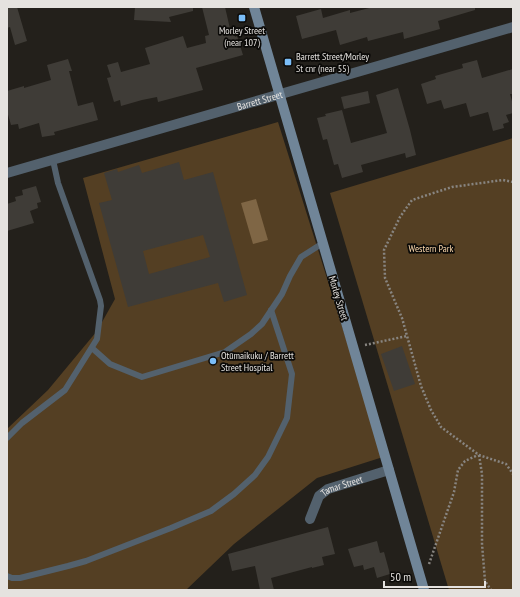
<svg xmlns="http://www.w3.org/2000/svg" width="520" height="597" viewBox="0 0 520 597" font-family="'PT Sans Narrow',sans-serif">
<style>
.green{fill:#543f23}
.water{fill:#7f6645}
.building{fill:#3f3c37;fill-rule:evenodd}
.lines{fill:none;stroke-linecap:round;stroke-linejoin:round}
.path{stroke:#888581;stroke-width:2.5;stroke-dasharray:2 2;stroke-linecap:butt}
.service{stroke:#53616d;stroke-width:6}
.minor{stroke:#53616d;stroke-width:10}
.secondary{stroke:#708598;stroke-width:10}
.poi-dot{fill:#7bbef8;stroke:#0b0a08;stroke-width:1.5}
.labels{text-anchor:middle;stroke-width:3.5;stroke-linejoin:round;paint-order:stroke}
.poi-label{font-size:10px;fill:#e5e2df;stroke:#0b0a08;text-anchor:start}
.street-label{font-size:10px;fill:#e5e2df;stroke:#0b0a08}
.park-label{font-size:10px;fill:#fdd9ad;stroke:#0b0a08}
</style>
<rect width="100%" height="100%" fill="#23201b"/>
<g class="green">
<polygon points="278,122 383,457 317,478 234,544 186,590 7,590 7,429 48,390 97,331 115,299 83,178"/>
<polygon points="513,138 513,590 449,590 330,193"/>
</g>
<polygon class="water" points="256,199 268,240 253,244 241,203"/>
<g class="building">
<polygon points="7,7 17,7 27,41 15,45 10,27 7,28"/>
<polygon points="135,7 193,7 193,11 169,17 171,22 134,20"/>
<polygon points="202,7 225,7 231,33 234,32 235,37 237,36 243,55 196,68 203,90 158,102 157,97 142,100 121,106 120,100 114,102 107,78 111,77 107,65 118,62 121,72 150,64 145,48 183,36 187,48 206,43 205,36 209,35"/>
<polygon points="373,7 475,7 475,10 438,21 440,29 404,39 403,32 368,41 367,37 340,45 336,30 302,39 296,16 321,9 323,18 350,10 350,13"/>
<polygon points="68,59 72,71 69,71 78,106 93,102 98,120 54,132 55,135 42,137 39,123 19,129 18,124 11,125 7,111 7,91 24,86 24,88 51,80 47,65"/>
<polygon points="477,60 482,78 513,69 513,94 510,94 513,105 513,113 506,115 509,122 503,124 504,128 493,131 488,112 470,117 466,103 444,109 441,100 427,104 421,84 436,79 435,76 463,68 462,64"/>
<polygon points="398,88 410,130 416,155 406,158 405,153 361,165 363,172 342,178 338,164 334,165 327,139 323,140 317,118 326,116 325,114 342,110 351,143 387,133 376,95"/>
<polygon points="368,91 370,103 344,109 341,97"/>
<path d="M 179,162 L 184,180 L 213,172 L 247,295 L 224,302 L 218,283 L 128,307 L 99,203 L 112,200 L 104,173 L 117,169 L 118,172 L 139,165 L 142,173 ZM 203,235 L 210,257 L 149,274 L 143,251 Z"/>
<polygon points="36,186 41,202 37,203 38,208 30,211 34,223 7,231 7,204 16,201 15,197 23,195 22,190"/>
<polygon points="402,346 415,384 394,391 381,354"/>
<polygon points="328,527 335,554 322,557 324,565 312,568 312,567 271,578 274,590 260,590 255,566 232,571 228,554"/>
<polygon points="377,541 380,553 384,552 390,574 377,578 374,567 364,570 363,565 354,567 348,549"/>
</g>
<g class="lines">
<g class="path">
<polyline points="513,182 503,180 452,187 412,200 400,217 384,250 385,278 402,318 421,386 431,410 441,427 479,455 506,464 513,474"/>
<polyline points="365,345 407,336"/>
<polyline points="479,455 482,474 482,544 485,581 491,590"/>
<polyline points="429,564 454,492 458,470 465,461 478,455"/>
</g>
<g class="service">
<polyline points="92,348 110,364 142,377 225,352 251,334 262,324 282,294 290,276 301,257 323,243"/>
<polyline points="7,438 22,423 65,390 97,339 101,306 100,300 58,183 53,160"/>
<polyline points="7,576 12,578 20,578 68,566 86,561 171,528 211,511 234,494 255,475 268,457 287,418 292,374 271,310"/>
</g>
<g class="minor">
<path id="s1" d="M 7,173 L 513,27"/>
<path id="s2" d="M 310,519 L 319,496 L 328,489 L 389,470"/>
</g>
<polyline class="secondary" points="254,7 424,590"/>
</g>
<g class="poi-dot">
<rect x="238" y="14" width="8" height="8" rx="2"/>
<rect x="284" y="58" width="8" height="8" rx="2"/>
<circle cx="213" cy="361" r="4"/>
</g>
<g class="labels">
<g class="poi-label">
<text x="242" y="34" text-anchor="middle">Morley Street<tspan x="242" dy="12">(near 107)</tspan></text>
<text x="296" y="60">Barrett Street/Morley<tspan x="296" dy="12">St cnr (near 55)</tspan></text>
<text x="221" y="359">Otūmaikuku / Barrett<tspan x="221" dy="12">Street Hospital</tspan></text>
</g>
<g class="street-label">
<text dy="4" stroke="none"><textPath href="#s1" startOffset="263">Barrett Street</textPath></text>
<text transform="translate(339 298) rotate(73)" y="4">Morley Street</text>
<text dy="4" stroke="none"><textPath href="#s2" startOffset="50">Tamar Street</textPath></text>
</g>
<g class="park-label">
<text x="431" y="252">Western Park</text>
</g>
</g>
<rect width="520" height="597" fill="none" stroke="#e5e2df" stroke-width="16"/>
<path d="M384 581v6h101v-6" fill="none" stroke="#e5e2df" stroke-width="2"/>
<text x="390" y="581" font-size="12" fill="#e5e2df" stroke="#0b0a08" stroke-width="3" paint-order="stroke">50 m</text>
</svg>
